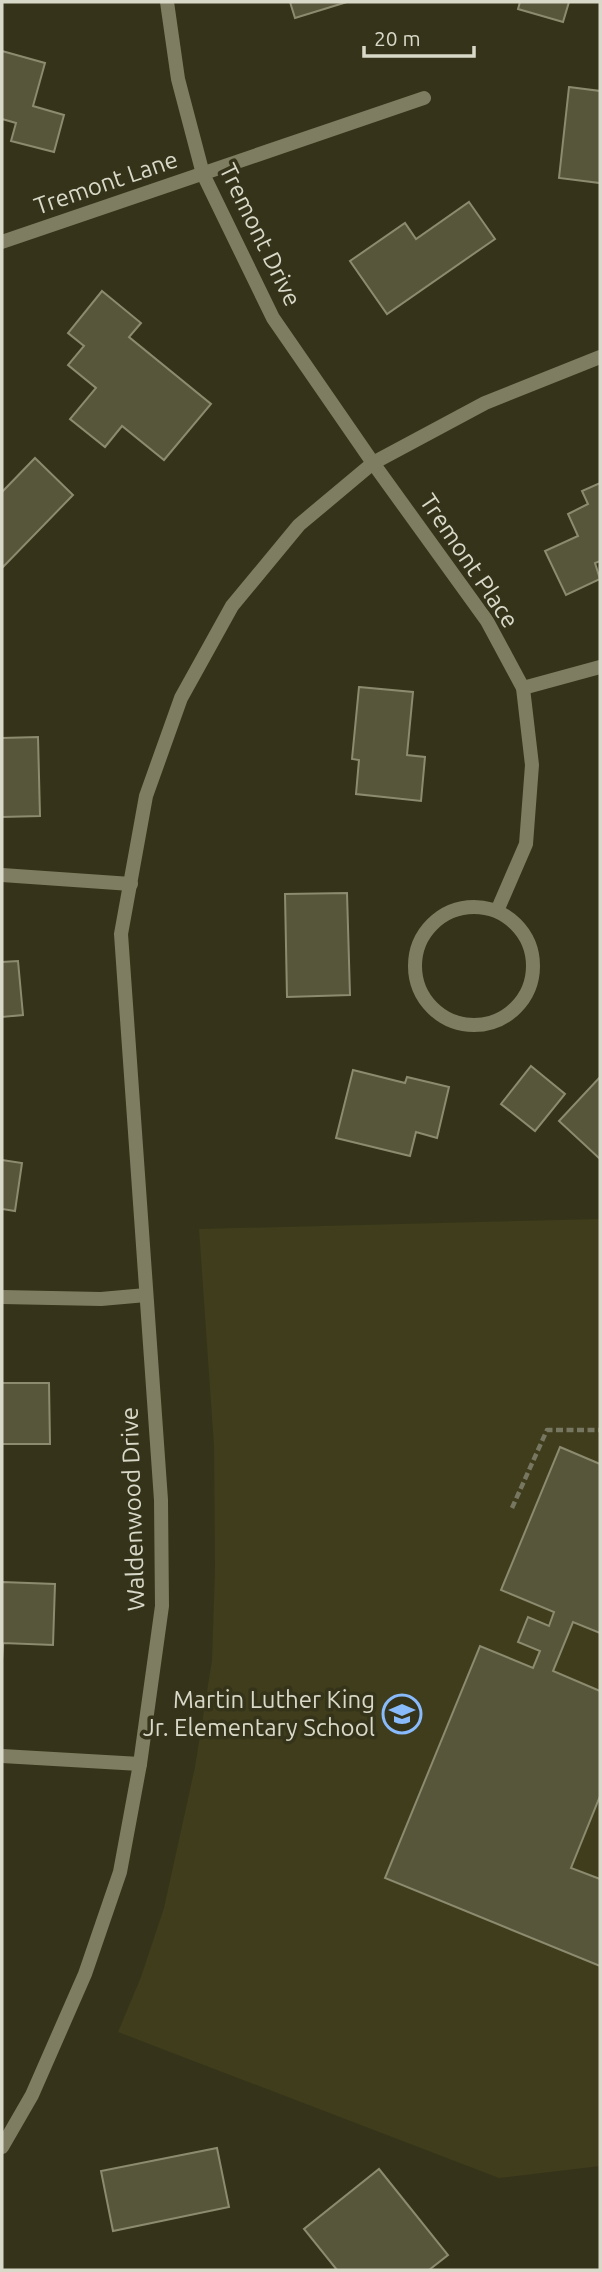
<svg xmlns="http://www.w3.org/2000/svg" width="602" height="2272" viewBox="0 0 602 2272" font-family="Ubuntu,sans-serif">
<style>
.built{fill:#3f3d1c}
.building{fill:#57563b;stroke:#8c8b6f;stroke-width:2}
.lines{fill:none;stroke-linecap:round;stroke-linejoin:round}
.path{stroke:#777660;stroke-width:4.5;stroke-dasharray:7 3.5;stroke-linecap:butt}
.street{stroke:#7e7d61;stroke-width:14}
.labels{text-anchor:middle;stroke-width:7;stroke-linejoin:round;paint-order:stroke}
.street-label{font-size:24px;fill:#d9d9c9;stroke:#35341a}
.poi-label{font-size:24px;fill:#d9d9c9;stroke:#35341a;text-anchor:end}
</style>
<rect width="100%" height="100%" fill="#35341a"/>
<polygon class="built" points="600,1219 600,2166 499,2178 118,2032 141,1977 164,1908 195,1767 212,1660 215,1568 214,1446 199,1229"/>
<g class="building">
<polygon points="290,2 347,2 295,18"/>
<polygon points="520,2 569,2 563,22 518,9"/>
<polygon points="2,51 45,63 33,106 64,115 54,152 11,141 16,123 2,119"/>
<polygon points="569,87 600,91 600,183 559,178"/>
<polygon points="469,202 495,239 387,314 350,261 405,223 416,239"/>
<polygon points="102,291 141,323 129,337 211,404 164,460 122,426 105,447 70,419 96,388 68,365 84,346 68,333"/>
<polygon points="35,458 73,495 2,568 2,492"/>
<polygon points="600,483 600,561 595,563 600,579 566,595 545,551 578,536 568,514 588,504 582,491"/>
<polygon points="359,687 413,692 407,755 425,757 421,801 356,794 359,760 352,759"/>
<polygon points="38,737 40,816 2,817 2,738"/>
<polygon points="347,893 350,995 287,997 285,894"/>
<polygon points="18,961 23,1015 2,1017 2,962"/>
<polygon points="531,1066 565,1094 535,1131 501,1104"/>
<polygon points="353,1070 405,1083 407,1077 449,1087 437,1138 416,1132 410,1156 336,1138"/>
<polygon points="600,1077 600,1159 559,1121"/>
<polygon points="2,1160 22,1163 15,1211 2,1209"/>
<polygon points="2,1383 49,1383 50,1444 2,1444"/>
<polygon points="560,1447 600,1464 600,1633 573,1622 553,1671 600,1691 600,1796 571,1868 600,1879 600,1966 385,1878 480,1646 533,1668 540,1651 518,1642 528,1617 549,1626 554,1612 501,1590"/>
<polygon points="2,1582 55,1584 53,1645 3,1643 2,1660"/>
<polygon points="217,2148 229,2207 113,2231 101,2171"/>
<polygon points="379,2169 448,2255 429,2270 337,2270 304,2229"/>
</g>
<g class="lines">
<polyline class="path" points="512,1508 547,1430 600,1430"/>
<g class="street">
<polyline points="167,2 178,79 203,174 273,318 373,463 487,621 523,688 532,765 526,844 497,911"/>
<polyline points="2,242 424,98"/>
<polyline points="523,688 600,667"/>
<polyline points="2,875 131,884"/>
<circle cx="474" cy="966" r="59"/>
<polyline points="2,1297 101,1299 146,1295"/>
<polyline points="2,1756 140,1764"/>
<polyline points="2,2147 32,2095 85,1974 120,1872 140,1764 162,1606 161,1500 121,934 146,796 181,698 232,606 299,525 373,463 485,403 600,357"/>
</g>
</g>
<defs>
<symbol id="school-ring" viewBox="-11 -11 22 22"><circle r="9.5" fill="#35341a" stroke="#89bafc" stroke-width="1.5"/><path d="M0-5L7-2L0 1L-7-2ZM-4 1L0 2.5L4 1V4Q0 6-4 4Z" fill="#89bafc"/></symbol>
</defs>
<g fill-rule="evenodd">
<use href="#school-ring" x="380" y="1692" width="44" height="44"/>
</g>
<g class="labels">
<g class="street-label">
<text transform="translate(106 183) rotate(-19)" y="8">Tremont Lane</text>
<text transform="translate(260 235) rotate(64)" y="8">Tremont Drive</text>
<text transform="translate(469 561) rotate(56)" y="8">Tremont Place</text>
<text transform="translate(133 1509) rotate(-92)" y="8">Waldenwood Drive</text>
</g>
<g class="poi-label">
<text x="375" y="1708">Martin Luther King<tspan x="375" dy="28">Jr. Elementary School</tspan></text>
</g>
</g>
<rect width="602" height="2272" fill="none" stroke="#d9d9c9" stroke-width="7"/>
<path d="M364 46v10h110v-10" fill="none" stroke="#d9d9c9" stroke-width="3.5"/>
<text x="374" y="46" font-size="21" fill="#d9d9c9" stroke="#35341a" stroke-width="5" paint-order="stroke">20 m</text>
</svg>
